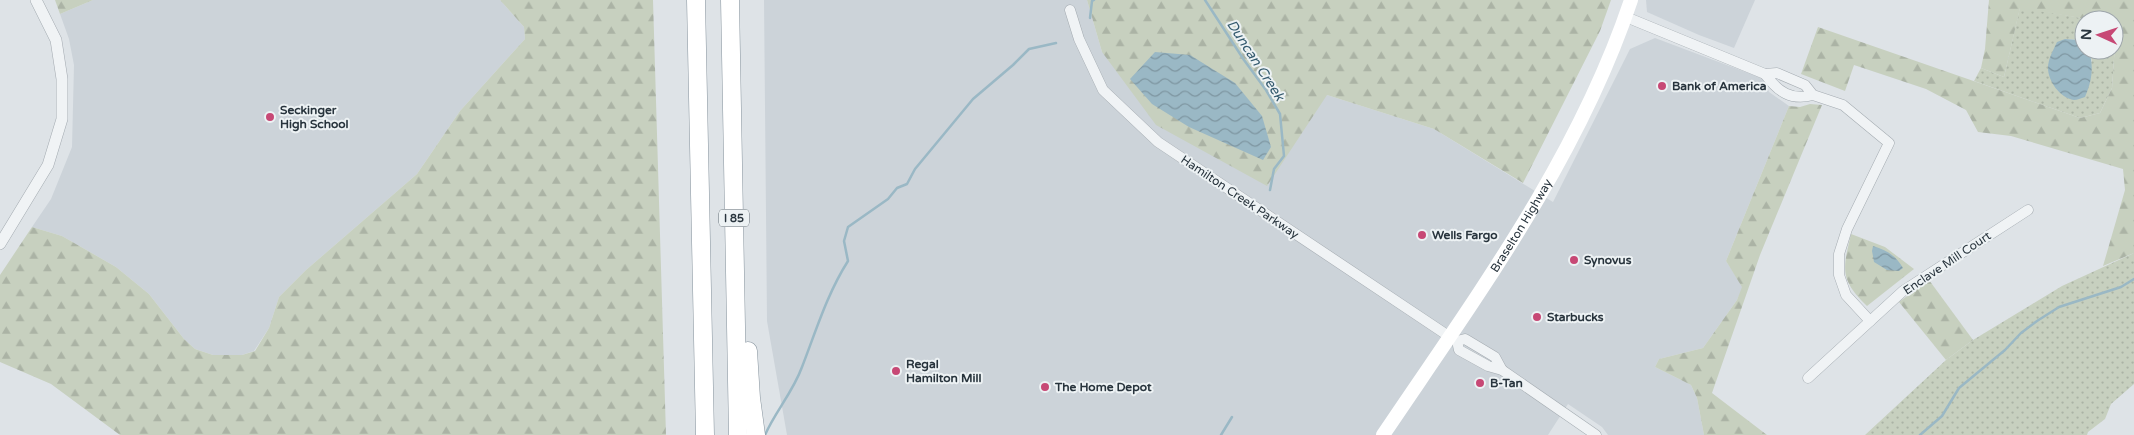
<svg xmlns="http://www.w3.org/2000/svg" width="2134" height="435" viewBox="0 0 2134 435" font-family="'Varela Round',sans-serif">
<style>
.built{fill:#ccd3d9}
.grass{fill:url(#grass-dots)}
.forest{fill:url(#forest-firs)}
.water{fill:url(#water-waves)}
.lines{fill:none;stroke-linecap:round;stroke-linejoin:round}
.stream{stroke:#9ab8c5;stroke-width:2.5}
.minor-casing{stroke:#a4abb1;stroke-width:11}
.tertiary-casing{stroke:#a4abb1;stroke-width:12}
.motorway-casing{stroke:#86939d;stroke-width:19}
.minor{stroke:#f0f3f5;stroke-width:10}
.tertiary{stroke:#f0f3f5;stroke-width:11}
.secondary{stroke:#fff;stroke-width:14}
.motorway{stroke:#fff;stroke-width:18}
.poi-dot{fill:#c74875;stroke:#edf2f4;stroke-width:2}
.labels{text-anchor:middle;stroke-width:4;stroke-linejoin:round;paint-order:stroke}
.shield{fill:#edf2f4;stroke:#636d74;stroke-width:1}
.shield-label{font-size:11px;font-weight:bold;fill:#28343d}
.poi-label{font-size:12px;font-weight:bold;fill:#28343d;stroke:#edf2f4;text-anchor:start}
.street-label{font-size:12px;fill:#28343d;stroke:#edf2f4}
.water-label{font-size:14px;font-style:italic;fill:#345a6e;stroke:#edf2f4}
</style>
<defs>
<pattern id="grass-dots" width="8" height="8" patternUnits="userSpaceOnUse" patternTransform="scale(1.25)"><rect width="8" height="8" fill="#c7d0bf"/><path d="M2 2h.1M6 6h.1" fill="none" stroke="#abb3a5" stroke-width="1.8" stroke-linecap="round"/></pattern>
<pattern id="forest-firs" width="22" height="20" patternUnits="userSpaceOnUse" patternTransform="scale(1.25)"><rect width="22" height="20" fill="#c7d0bf"/><path d="M5 1l3.5 6h-7zM16 11l3.5 6h-7z" fill="#abb3a5"/></pattern>
<pattern id="water-waves" width="16" height="10" patternUnits="userSpaceOnUse" patternTransform="scale(1.25)"><rect width="16" height="10" fill="#9ab8c5"/><path d="M0 5q4-4 8 0t8 0" fill="none" stroke="#7e96a1"/></pattern>
</defs>
<rect width="100%" height="100%" fill="#dee3e7"/>
<g class="built">
<polygon points="93,0 500,0 524,27 525,39 460,111 417,174 306,270 279,297 269,328 254,351 242,355 213,355 195,349 184,339 149,294 116,267 62,236 32,227 51,199 72,147 74,65 69,39 60,14"/>
<polygon points="764,0 1087,0 1102,52 1327,95 1434,129 1553,202 1630,49 1655,38 1764,79 1769,92 1789,106 1726,261 1743,287 1737,300 1703,348 1659,359 1655,367 1691,385 1697,398 1704,435 1608,435 1602,427 1568,404 1548,435 787,435 767,321"/>
<polygon points="1646,0 1755,0 1734,48 1699,35 1647,12"/>
</g>
<g class="grass">
<polygon points="2020,7 2093,20 2084,20 2084,45 2079,40 2065,39 2092,62 2089,50 2114,50 2114,39 2115,44 2112,88 2100,113 2080,118 1974,81 1981,68 2004,77"/>
<polygon points="2134,253 2134,384 2111,404 2105,419 2088,432 2087,435 1865,435 1946,360 1973,340 2062,286"/>
</g>
<g class="forest">
<polygon points="55,0 93,0 60,14"/>
<polygon points="500,0 653,0 666,435 120,435 51,384 0,362 0,275 32,227 62,236 116,267 149,294 184,339 195,349 213,355 242,355 255,351 269,328 279,297 306,270 417,174 460,111 525,39 524,27"/>
<polygon points="1087,0 1611,0 1600,31 1523,183 1434,129 1327,95 1267,186 1156,125 1102,52"/>
<polygon points="1989,0 2134,0 2134,253 2103,266 2125,190 2123,169 2011,136 1978,132 1966,110 1926,89 1854,65 1845,91 1801,74 1818,27 2080,118 2100,113 2112,88 2115,44 2114,20 2093,20 2020,8 2004,77 1981,68 1985,49"/>
<polygon points="1810,104 1822,105 1760,255 1712,393 1767,435 1704,435 1697,398 1691,385 1655,367 1659,359 1703,348 1737,300 1742,287 1726,261 1789,106 1800,107"/>
<path d="M 1851,234 L 1885,247 L 1914,269 L 1867,306 C 1839,279 1843,269 1851,234 Z"/>
<polygon points="1929,280 1973,340 1946,360 1899,302"/>
</g>
<g class="water">
<path d="M 2065,39 L 2079,40 L 2084,45 L 2084,50 L 2089,50 C 2094,67 2092,81 2085,97 C 2081,98 2077,100 2074,100 C 2060,98 2048,81 2048,68 C 2048,59 2053,51 2057,42 Z"/>
<polygon points="1155,52 1190,55 1235,83 1262,116 1271,147 1263,160 1189,127 1152,104 1130,79"/>
<path d="M 1873,246 C 1887,250 1896,256 1903,268 L 1899,271 L 1887,270 L 1874,262 L 1872,251 Z"/>
</g>
<g class="lines">
<g class="stream">
<polyline points="1205,0 1244,60 1266,90 1280,114 1284,156 1274,169 1270,190"/>
<polyline points="1090,18 1092,1 1094,0"/>
<path d="M 765,435 C 775,412 793,392 802,367 C 816,331 827,294 848,261 L 844,241 L 848,227 L 888,199 L 897,188 L 907,184 L 915,169 L 973,99 L 1013,65 L 1029,49 L 1056,43"/>
<polyline points="1221,435 1232,417"/>
<polyline points="1920,435 1942,416 1959,388 2005,350 2021,333 2037,321 2059,307 2121,287 2134,279"/>
</g>
<defs>
<g id="minor">
<polyline points="1070,10 1079,39 1103,90 1158,142 1450,337 1457,341 1465,339 1495,357 1502,370"/>
<polyline points="1626,17 1765,74"/>
<path d="M 1813,95 C 1791,101 1778,92 1765,74 L 1777,73 L 1805,85 L 1813,95 L 1843,105 L 1889,143 L 1847,229 L 1839,254 L 1839,275 L 1846,295 L 1870,321"/>
<polyline points="1457,341 1459,350 1488,366 1502,370 1596,435"/>
<polyline points="1808,378 1903,291 2028,210"/>
</g>
<polyline id="tertiary" points="0,244 48,165 62,119 62,79 56,40 36,0"/>
<g id="motorway">
<polyline points="696,0 705,435"/>
<polyline points="730,0 738,435"/>
<polyline points="748,351 751,398 756,435"/>
</g>
</defs>
<use href="#minor" class="minor-casing"/>
<use href="#tertiary" class="tertiary-casing"/>
<use href="#motorway" class="motorway-casing"/>
<use href="#minor" class="minor"/>
<use href="#tertiary" class="tertiary"/>
<path class="secondary" id="s1" d="M 1383,435 C 1476,297 1578,159 1631,0"/>
<use href="#motorway" class="motorway"/>
</g>
<g class="poi-dot">
<circle cx="1662" cy="86" r="5"/>
<circle cx="270" cy="117" r="5"/>
<circle cx="1422" cy="235" r="5"/>
<circle cx="1574" cy="260" r="5"/>
<circle cx="1537" cy="317" r="5"/>
<circle cx="896" cy="371" r="5"/>
<circle cx="1480" cy="383" r="5"/>
<circle cx="1045" cy="387" r="5"/>
</g>
<g class="labels">
<rect class="shield" x="719" y="209.5" width="30" height="17" rx="4"/>
<g class="shield-label">
<text x="734" y="222">I 85</text>
</g>
<g class="poi-label">
<text x="1672" y="90">Bank of America</text>
<text x="280" y="114">Seckinger<tspan x="280" dy="14">High School</tspan></text>
<text x="1432" y="239">Wells Fargo</text>
<text x="1584" y="264">Synovus</text>
<text x="1547" y="321">Starbucks</text>
<text x="906" y="368">Regal<tspan x="906" dy="14">Hamilton Mill</tspan></text>
<text x="1490" y="387">B-Tan</text>
<text x="1055" y="391">The Home Depot</text>
</g>
<g class="street-label">
<text transform="translate(1240 197) rotate(34)" y="4">Hamilton Creek Parkway</text>
<text dy="4" stroke="none"><textPath href="#s1" startOffset="251">Braselton Highway</textPath></text>
<text transform="translate(1947 263) rotate(-34)" y="4">Enclave Mill Court</text>
</g>
<g class="water-label">
<text transform="translate(1256 60) rotate(57)" y="5">Duncan Creek</text>
</g>
</g>
<g transform="translate(2099 35) rotate(273)"><circle r="24" fill="#edf2f4" stroke="#9ea6ab"/>
<path d="M0-4L9 19L0 12L-9 19Z" fill="#c74875"/>
<text y="-8" font-size="14" font-weight="bold" text-anchor="middle" fill="#28343d">N</text>
</g>
</svg>
